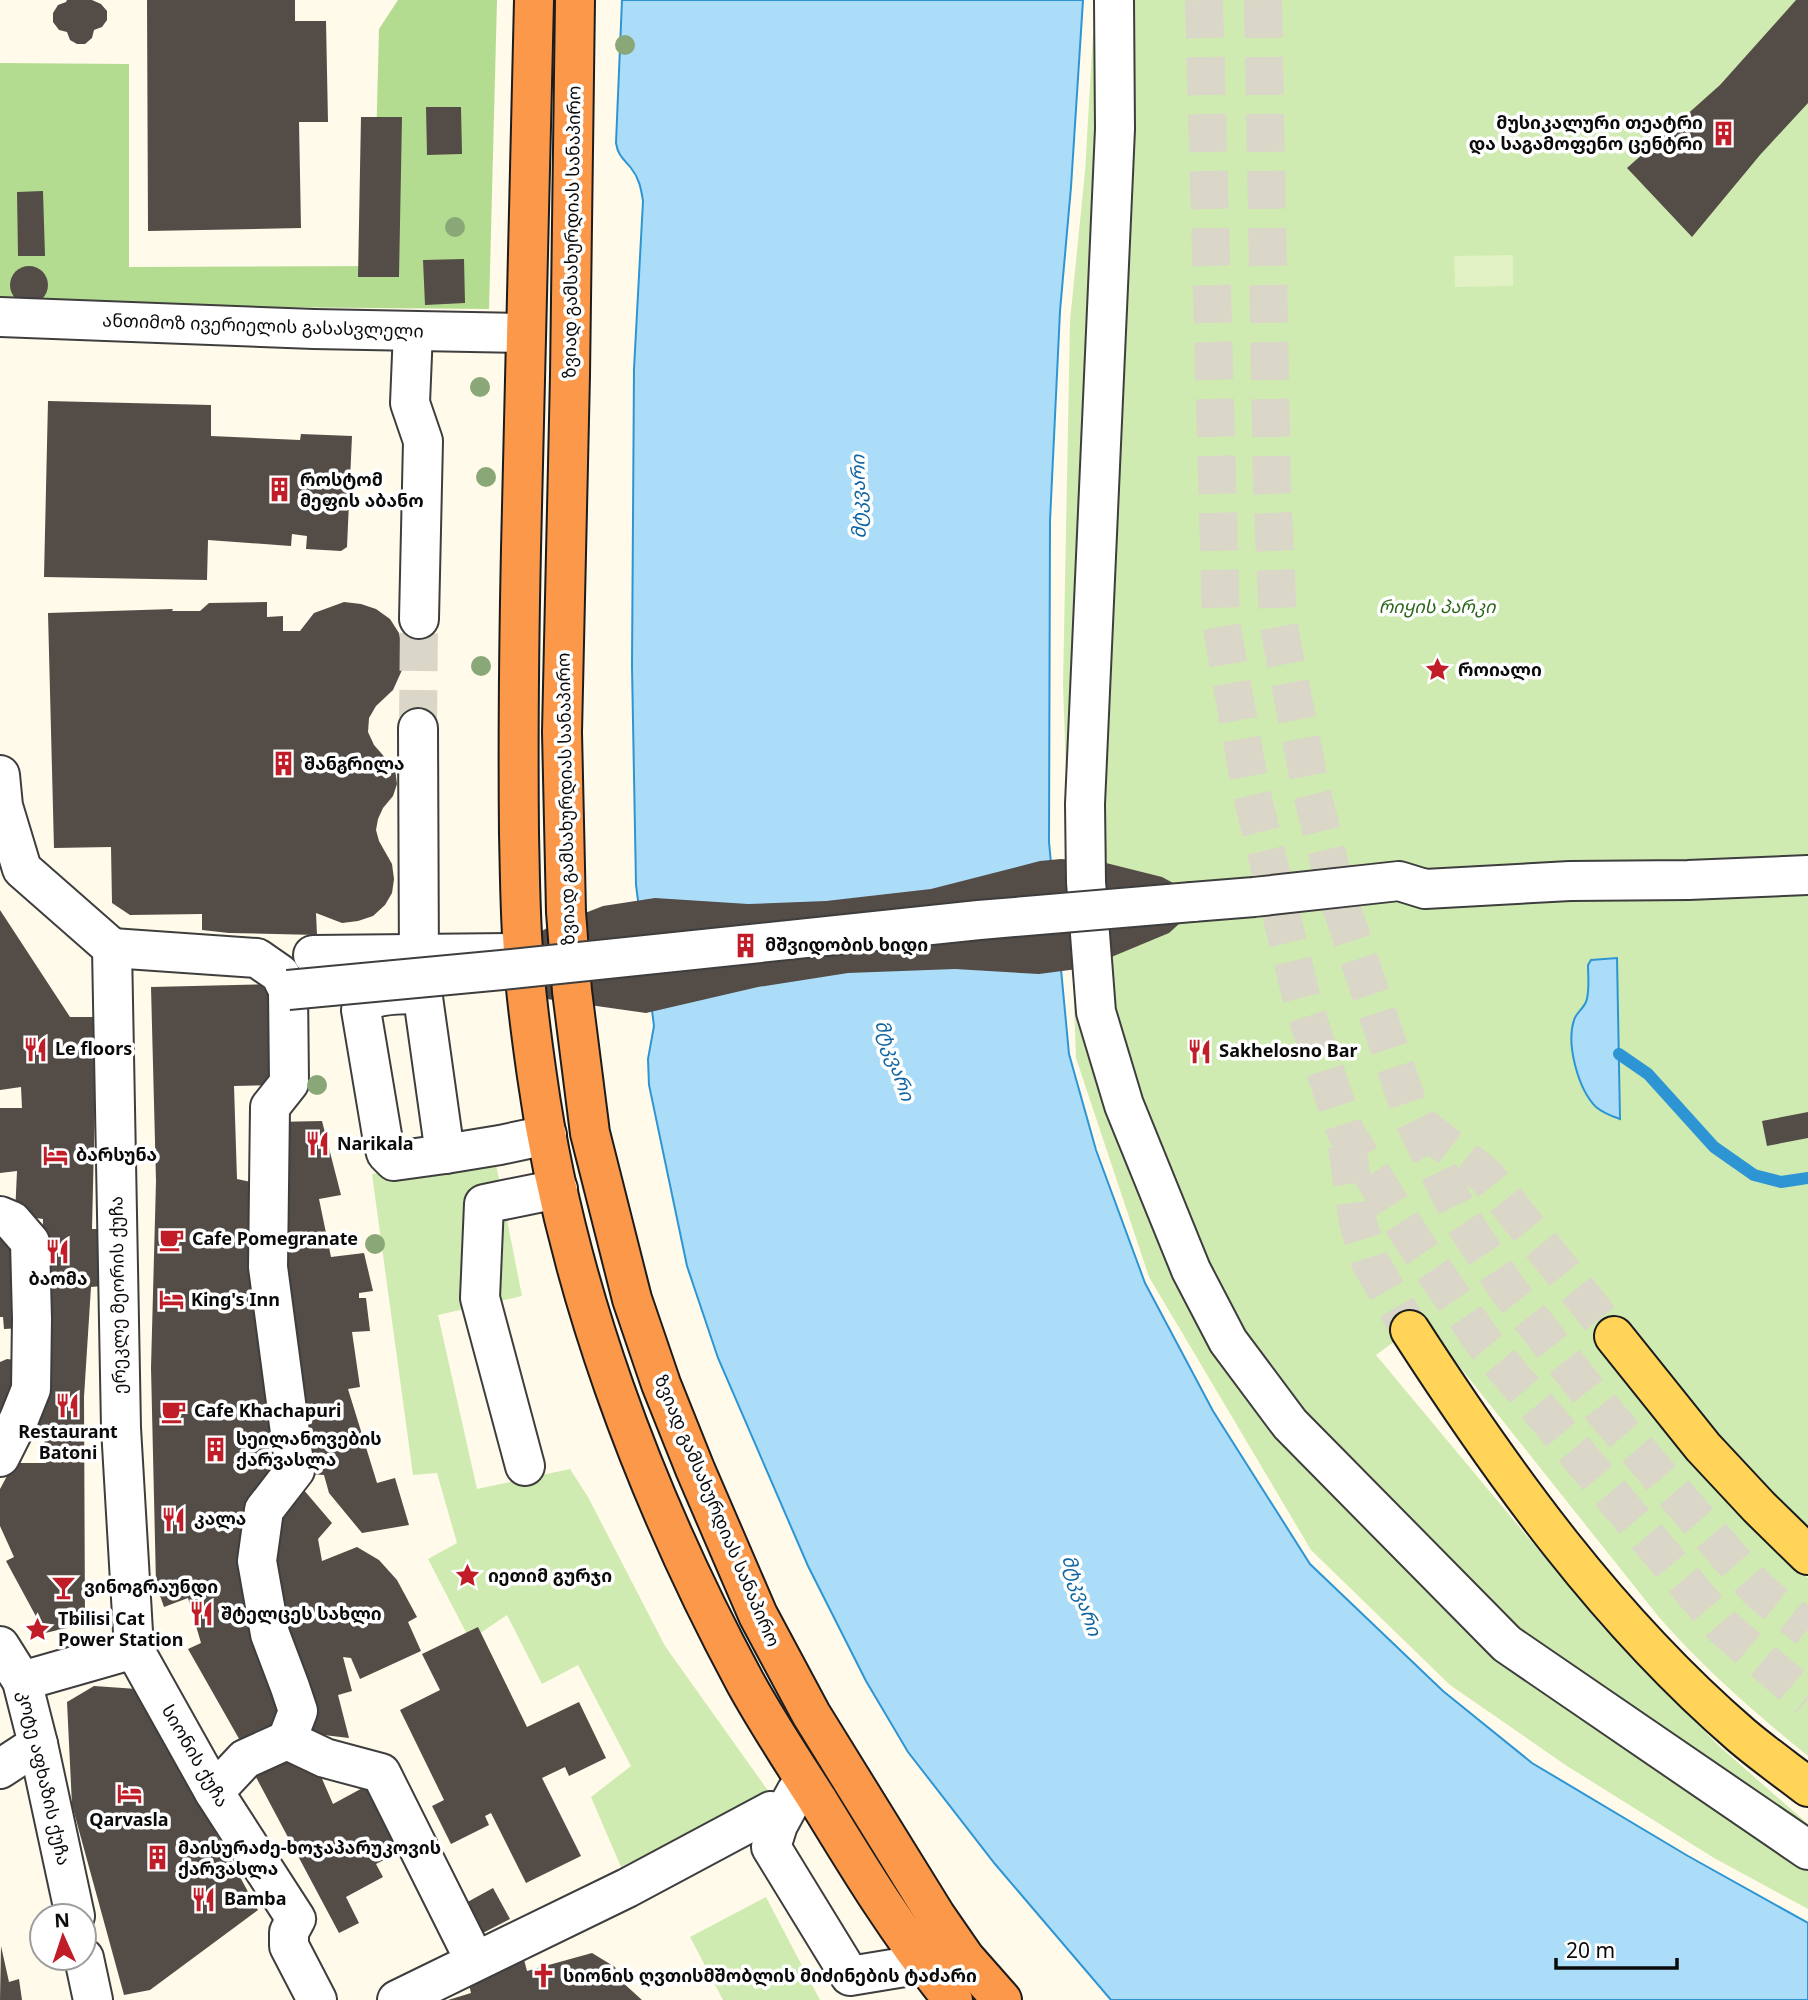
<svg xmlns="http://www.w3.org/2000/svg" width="1808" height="2000" viewBox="0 0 1808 2000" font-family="Georgia,'Noto Sans Georgian',serif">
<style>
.green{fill:#d0ebb1}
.forest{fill:#b4dc90}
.pitch{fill:#e2f1c4}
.water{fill:#abddf9;stroke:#2e95d4;stroke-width:2}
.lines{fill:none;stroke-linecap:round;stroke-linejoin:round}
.stream{stroke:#2e95d4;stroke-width:12}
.building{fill:#544c47}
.minor-tunnel{stroke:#dad6c8;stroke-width:38;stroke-dasharray:38 19;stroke-linecap:butt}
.major-tunnel{stroke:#dad6c8;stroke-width:38;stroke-dasharray:38 19;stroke-linecap:butt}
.minor-casing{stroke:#3e3e3e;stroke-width:42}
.major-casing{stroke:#1c1c1c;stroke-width:42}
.highway-casing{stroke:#1c1c1c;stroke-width:42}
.minor{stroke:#fff;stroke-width:38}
.major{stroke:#ffd459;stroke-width:38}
.highway{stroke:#fc984a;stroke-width:38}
.minor-bridge-casing{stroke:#3e3e3e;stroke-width:42;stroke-linecap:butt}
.minor-bridge{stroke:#fff;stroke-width:38}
.tree{fill:#8aa877}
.labels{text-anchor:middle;stroke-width:7;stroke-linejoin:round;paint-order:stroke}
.poi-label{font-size:18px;font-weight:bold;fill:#0b0b0b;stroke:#fff;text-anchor:start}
.street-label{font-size:18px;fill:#0b0b0b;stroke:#fff}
.park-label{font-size:18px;font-style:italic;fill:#2a6519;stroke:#fff}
.water-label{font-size:19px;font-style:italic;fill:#0f64a2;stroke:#fff}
</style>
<rect width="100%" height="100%" fill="#fffae9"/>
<g class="green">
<path d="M 1095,0 L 1808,0 L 1808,1535 L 1775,1545 L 1808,1578 L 1808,1756 C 1755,1713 1703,1668 1658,1616 L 1421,1318 L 1410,1330 L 1376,1355 L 1601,1625 L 1719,1746 L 1808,1824 L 1808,1909 L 1714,1858 L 1567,1766 L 1450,1685 L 1311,1550 L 1149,1277 L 1076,1058 L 1063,686 L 1070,321 L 1085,172 Z"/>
<polygon points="495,1159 522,1296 438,1315 477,1489 570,1469 588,1497 665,1646 769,1792 621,1867 591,1797 631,1766 578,1665 542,1684 507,1615 470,1640 428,1559 457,1543 437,1473 413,1475 372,1174"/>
<polygon points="766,1897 820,2000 723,2000 690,1937"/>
</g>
<polygon class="forest" points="398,0 497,0 489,309 0,305 0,63 129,64 129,267 373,266 379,29"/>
<polygon class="pitch" points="1513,255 1513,286 1455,287 1454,256"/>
<g class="water">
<path d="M 622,0 L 1083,0 L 1071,187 L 1060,311 L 1050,521 L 1049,842 L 1069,1054 L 1096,1150 L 1145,1283 L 1213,1411 L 1310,1564 L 1443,1691 L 1532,1763 L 1688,1856 L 1808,1923 L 1808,2000 L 1111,2000 L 995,1864 L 908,1752 L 866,1681 L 808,1566 L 718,1358 L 687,1266 L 649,1085 L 648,1059 L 654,1026 L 636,885 L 632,666 L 634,369 L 643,201 C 641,188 639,178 631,168 C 624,159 618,156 616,143 Z"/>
<path d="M 1617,958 L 1620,1119 C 1611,1116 1603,1113 1596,1107 C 1578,1089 1566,1044 1574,1020 C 1576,1013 1583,1009 1586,1002 C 1590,991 1588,976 1588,965 L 1591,960 Z"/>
</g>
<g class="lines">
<polyline class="stream" points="1619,1054 1648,1074 1714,1147 1754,1175 1781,1182 1808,1178"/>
</g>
<g class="building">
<polygon points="67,0 92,0 101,4 107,11 107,20 102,27 94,30 92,38 85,44 77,44 70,40 67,32 59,30 53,22 53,13 58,5 66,2"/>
<polygon points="147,0 295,0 295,21 326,21 328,122 299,122 301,228 148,231"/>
<polygon points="1796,0 1808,0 1808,103 1760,155 1692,237 1627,168 1720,85"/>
<polygon points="426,107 461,107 462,154 427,155"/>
<polygon points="361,117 402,117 399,277 358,277"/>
<polygon points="43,191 45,256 18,256 17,192"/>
<polygon points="464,259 465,303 425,305 423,260"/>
<circle cx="29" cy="285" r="19"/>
<polygon points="48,401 211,405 211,436 300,440 301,434 352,436 347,547 341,551 306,549 307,536 292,534 291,546 208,540 207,580 44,577"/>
<polygon points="267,602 267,617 283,616 283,631 300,631 314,613 344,602 361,604 376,609 390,619 399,633 403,654 402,670 393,690 376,706 369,718 368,732 374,745 395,769 397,784 393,796 383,808 378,819 376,830 379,841 392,864 394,879 392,893 385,905 373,916 358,921 342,923 316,913 317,935 229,933 202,930 202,914 130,915 112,903 111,847 54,848 48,613 173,609 172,611 200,611 209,603"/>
<polygon points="1061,859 1102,862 1162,877 1188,891 1189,915 1169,933 1085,968 1039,974 955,969 848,973 758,987 646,1013 540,998 513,947 549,927 603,906 655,898 748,904 826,901 931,889 1040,861"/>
<polygon points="0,910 70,1017 97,1017 92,1229 103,1229 103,1286 91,1287 84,1397 85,1624 45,1633 6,1561 14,1557 0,1526 0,1489 14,1463 46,1463 44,1437 23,1433 42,1256 43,1219 15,1215 17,1171 0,1173 0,1108 22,1108 21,1087 0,1090"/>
<polygon points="276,984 279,1085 234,1086 237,1179 251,1182 283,1470 255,1509 282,1732 242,1744 188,1649 201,1643 188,1598 164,1607 156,1584 151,1368 156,1181 151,987"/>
<polygon points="1808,1112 1808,1138 1767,1146 1762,1121"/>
<polygon points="322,1121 341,1195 319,1199 331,1257 364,1253 373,1291 359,1293 359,1298 366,1298 370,1331 352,1332 360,1387 348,1389 377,1483 395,1478 409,1525 362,1533 329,1493 324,1475 308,1474 294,1396 274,1122"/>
<polygon points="0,1231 14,1233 22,1328 4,1329 3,1317 0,1317"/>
<polygon points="7,1359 23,1361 0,1431 0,1362"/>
<polygon points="303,1489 332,1523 318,1539 322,1561 357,1547 379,1560 397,1580 417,1617 408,1622 421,1651 360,1679 351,1658 343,1657 352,1691 338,1695 349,1738 298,1732 268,1511"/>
<polygon points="478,1627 527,1727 579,1702 606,1758 569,1776 565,1767 542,1778 581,1856 526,1883 491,1813 485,1816 489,1825 451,1844 432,1806 444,1800 400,1710 440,1690 422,1654"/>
<polygon points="94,1686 137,1689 258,1910 150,1990 124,1995 72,1805 67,1702"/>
<polygon points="310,1751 333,1804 368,1785 403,1850 376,1864 383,1877 346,1897 359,1923 339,1933 249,1764"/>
<polygon points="493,1888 510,1919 479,1935 462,1905"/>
<polygon points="1,1946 9,1982 19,1979 22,2000 0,2000"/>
<polygon points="522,1952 527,1971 592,1953 615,1967 621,1981 642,2000 448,2000 471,1993 466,1972"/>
</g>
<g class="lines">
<polyline class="minor-tunnel" points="418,728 419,619"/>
<g class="major-tunnel">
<polyline points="1204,0 1221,623 1251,791 1303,1004 1346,1133 1415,1243 1484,1343 1723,1627 1808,1699"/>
<polyline points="1263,0 1272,488 1278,622 1310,785 1337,894 1413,1119 1463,1221 1507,1288 1601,1408 1759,1591 1808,1629"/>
<polyline points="1420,1125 1486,1176 1614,1336"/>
<polyline points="1347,1146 1358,1223 1370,1262 1410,1330"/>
</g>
<defs>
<g id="minor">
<polyline points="1114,0 1115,129 1085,804 1086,882 1096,1012 1124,1105 1191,1270 1228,1341 1290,1424 1507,1644 1808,1850"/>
<polyline points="0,317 314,329 526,333"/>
<polyline points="413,331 410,403 423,441 419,619"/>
<polyline points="418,728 419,969 445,1154 500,1145 547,1135"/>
<polyline points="0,775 3,806 22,869 112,948 121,1428 134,1649"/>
<polyline points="1192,902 1254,897 1399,881 1425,889 1570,881 1688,880 1808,875"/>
<polyline points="112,948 257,958 280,974 288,990 289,1083 270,1107 268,1267 295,1470 264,1510 257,1561 270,1634 290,1687 298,1711 287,1740"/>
<polyline points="313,955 523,953"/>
<path d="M 417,994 C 399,995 370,992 361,1010 L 383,1141 L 386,1153 L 394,1161 L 445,1154"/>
<polyline points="0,1216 12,1221 30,1242 32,1319 31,1389 19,1419 0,1457"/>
<polyline points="525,1466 480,1298 484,1204 558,1189"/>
<polyline points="0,1646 22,1681 38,1744 75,1916"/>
<polyline points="22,1681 134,1649 214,1792 296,1919 289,1932 289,1946 317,2000"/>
<polyline points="0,1769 38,1744"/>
<polyline points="214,1792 245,1759 287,1740 325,1758 381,1773 475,1961"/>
<polyline points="796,1792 778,1825 771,1847 850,1976 923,1964"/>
<polyline points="84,1958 93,2000"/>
<polyline points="397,2000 627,1888 771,1811"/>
</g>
<g id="major">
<path d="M 1410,1330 C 1505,1477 1608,1620 1741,1735 C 1762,1753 1786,1770 1808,1787"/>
<polyline points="1614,1336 1703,1447 1759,1507 1808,1555"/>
</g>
<g id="highway">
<path d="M 534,0 C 530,183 525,366 521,549 C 519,644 518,739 519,834 C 520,873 520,911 523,950 C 525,992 531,1034 537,1076 C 566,1286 645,1496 745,1682 C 767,1722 792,1760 817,1799 C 859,1868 901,1937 953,2000"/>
<polyline points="575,0 570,375 562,732 566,912 572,991 590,1133 632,1299 661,1384 695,1469 758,1615 811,1714 936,1916 965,1958 1002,2000"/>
</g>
</defs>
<use href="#minor" class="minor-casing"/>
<use href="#major" class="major-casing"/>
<use href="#highway" class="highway-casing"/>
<use href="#minor" class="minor"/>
<use href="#major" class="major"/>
<use href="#highway" class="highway"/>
<defs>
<polyline id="minor-bridge" points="288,990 502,970 979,920 1192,902"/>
</defs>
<use href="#minor-bridge" class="minor-bridge-casing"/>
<use href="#minor-bridge" class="minor-bridge"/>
</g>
<g class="tree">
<circle cx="625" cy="45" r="10"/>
<circle cx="455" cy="227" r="10"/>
<circle cx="480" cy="387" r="10"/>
<circle cx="486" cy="477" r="10"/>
<circle cx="481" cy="666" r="10"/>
<circle cx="317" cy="1085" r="10"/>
<circle cx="375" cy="1244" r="10"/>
</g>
<defs>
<symbol id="building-bare" viewBox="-9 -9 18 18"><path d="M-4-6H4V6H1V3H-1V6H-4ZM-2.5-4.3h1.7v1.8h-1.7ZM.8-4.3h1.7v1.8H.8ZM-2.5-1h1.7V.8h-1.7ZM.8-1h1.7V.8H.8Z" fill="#c11d28" stroke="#fff" stroke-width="2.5" paint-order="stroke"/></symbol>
<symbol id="sight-bare" viewBox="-9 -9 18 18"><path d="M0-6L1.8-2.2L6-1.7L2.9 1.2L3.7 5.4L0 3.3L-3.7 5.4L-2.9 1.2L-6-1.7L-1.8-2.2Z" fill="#c11d28" stroke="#fff" stroke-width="2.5" paint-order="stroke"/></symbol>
<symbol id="restaurant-bare" viewBox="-9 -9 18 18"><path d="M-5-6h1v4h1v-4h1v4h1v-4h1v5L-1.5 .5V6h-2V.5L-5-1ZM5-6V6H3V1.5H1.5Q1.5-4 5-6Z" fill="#c11d28" stroke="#fff" stroke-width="2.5" paint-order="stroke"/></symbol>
<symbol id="hotel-bare" viewBox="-9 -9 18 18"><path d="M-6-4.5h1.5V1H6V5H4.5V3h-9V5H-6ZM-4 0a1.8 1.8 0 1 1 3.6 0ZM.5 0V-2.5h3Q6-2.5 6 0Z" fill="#c11d28" stroke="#fff" stroke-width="2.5" paint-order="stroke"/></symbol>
<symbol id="cafe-bare" viewBox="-9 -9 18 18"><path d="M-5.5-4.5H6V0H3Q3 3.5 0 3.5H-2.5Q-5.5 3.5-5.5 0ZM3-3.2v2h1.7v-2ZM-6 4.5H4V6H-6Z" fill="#c11d28" stroke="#fff" stroke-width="2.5" paint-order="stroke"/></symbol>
<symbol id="bar-bare" viewBox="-9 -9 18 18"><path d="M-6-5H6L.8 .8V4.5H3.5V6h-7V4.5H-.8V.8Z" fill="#c11d28" stroke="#fff" stroke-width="2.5" paint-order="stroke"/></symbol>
<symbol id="church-bare" viewBox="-9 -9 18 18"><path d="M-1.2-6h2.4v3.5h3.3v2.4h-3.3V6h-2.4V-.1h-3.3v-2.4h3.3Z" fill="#c11d28" stroke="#fff" stroke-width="2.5" paint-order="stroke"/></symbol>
</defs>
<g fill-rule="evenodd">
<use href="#building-bare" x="1706" y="116" width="35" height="35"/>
<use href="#building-bare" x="262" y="472" width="35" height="35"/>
<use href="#sight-bare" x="1420" y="652" width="35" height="35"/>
<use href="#building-bare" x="266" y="746" width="35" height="35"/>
<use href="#building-bare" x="728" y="928" width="35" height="35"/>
<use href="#restaurant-bare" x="18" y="1032" width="35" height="35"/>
<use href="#restaurant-bare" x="1182" y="1034" width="35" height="35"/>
<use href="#restaurant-bare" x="300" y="1126" width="35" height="35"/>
<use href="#hotel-bare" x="38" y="1138" width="35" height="35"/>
<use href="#cafe-bare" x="154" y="1222" width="35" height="35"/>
<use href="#restaurant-bare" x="40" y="1234" width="35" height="35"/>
<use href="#hotel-bare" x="154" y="1282" width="35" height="35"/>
<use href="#restaurant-bare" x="50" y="1388" width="35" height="35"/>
<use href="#cafe-bare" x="156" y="1394" width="35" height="35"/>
<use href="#building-bare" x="198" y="1432" width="35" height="35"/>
<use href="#restaurant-bare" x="156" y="1502" width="35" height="35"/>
<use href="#sight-bare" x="450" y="1558" width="35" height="35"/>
<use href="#bar-bare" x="46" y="1570" width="35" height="35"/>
<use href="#restaurant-bare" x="184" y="1596" width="35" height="35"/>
<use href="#sight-bare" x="20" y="1612" width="35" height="35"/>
<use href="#hotel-bare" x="112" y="1776" width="35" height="35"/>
<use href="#building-bare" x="140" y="1840" width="35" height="35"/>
<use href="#restaurant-bare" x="186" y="1882" width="35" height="35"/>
<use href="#church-bare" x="526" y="1958" width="35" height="35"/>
</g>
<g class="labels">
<g class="poi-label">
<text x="1703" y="129" text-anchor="end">მუსიკალური თეატრი<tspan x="1703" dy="21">და საგამოფენო ცენტრი</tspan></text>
<text x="300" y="486">როსტომ<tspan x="300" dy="21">მეფის აბანო</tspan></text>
<text x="1458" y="676">როიალი</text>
<text x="304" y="770">შანგრილა</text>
<text x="765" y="951">მშვიდობის ხიდი</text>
<text x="55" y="1055">Le floors</text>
<text x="1219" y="1057">Sakhelosno Bar</text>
<text x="337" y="1150">Narikala</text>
<text x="76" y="1161">ბარსუნა</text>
<text x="192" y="1245">Cafe Pomegranate</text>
<text x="58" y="1285" text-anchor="middle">ბაომა</text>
<text x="191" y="1306">King's Inn</text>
<text x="194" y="1417">Cafe Khachapuri</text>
<text x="68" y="1438" text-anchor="middle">Restaurant<tspan x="68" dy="21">Batoni</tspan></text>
<text x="236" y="1445">სეილანოვების<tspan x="236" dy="21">ქარვასლა</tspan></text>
<text x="194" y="1525">კალა</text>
<text x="488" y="1582">იეთიმ გურჯი</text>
<text x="84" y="1593">ვინოგრაუნდი</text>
<text x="221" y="1620">შტელცეს სახლი</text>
<text x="58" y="1625">Tbilisi Cat<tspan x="58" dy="21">Power Station</tspan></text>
<text x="129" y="1826" text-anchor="middle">Qarvasla</text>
<text x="178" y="1854">მაისურაძე-ხოჯაპარუკოვის<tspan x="178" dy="21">ქარვასლა</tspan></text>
<text x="224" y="1905">Bamba</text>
<text x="563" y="1982">სიონის ღვთისმშობლის მიძინების ტაძარი</text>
</g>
<g class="street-label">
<text transform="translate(572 232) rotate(-89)" y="6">ზვიად გამსახურდიას სანაპირო</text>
<text transform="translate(263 326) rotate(2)" y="6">ანთიმოზ ივერიელის გასასვლელი</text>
<text transform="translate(566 799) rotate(-91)" y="6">ზვიად გამსახურდიას სანაპირო</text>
<text transform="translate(118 1295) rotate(-91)" y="6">ერეკლე მეორის ქუჩა</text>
<text transform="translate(717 1511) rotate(67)" y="6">ზვიად გამსახურდიას სანაპირო</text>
<text transform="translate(195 1756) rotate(60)" y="6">სიონის ქუჩა</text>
<text transform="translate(44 1778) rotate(77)" y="6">კოტე აფხაზის ქუჩა</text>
</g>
<g class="park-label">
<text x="1437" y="613">რიყის პარკი</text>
</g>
<g class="water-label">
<text transform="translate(858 497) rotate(-91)" y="7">მტკვარი</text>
<text transform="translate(895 1060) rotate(71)" y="7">მტკვარი</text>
<text transform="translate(1082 1595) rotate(71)" y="7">მტკვარი</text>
</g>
</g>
<g transform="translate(63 1937) rotate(357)"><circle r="33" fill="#ffffff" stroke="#9d9d9d" stroke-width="2"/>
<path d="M0-5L12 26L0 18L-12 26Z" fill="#c11d28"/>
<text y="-10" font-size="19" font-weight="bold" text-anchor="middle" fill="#0b0b0b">N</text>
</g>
<path d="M1556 1958v10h121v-10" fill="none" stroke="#0b0b0b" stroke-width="3.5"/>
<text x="1566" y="1958" font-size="21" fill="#0b0b0b" stroke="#ffffff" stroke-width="5" paint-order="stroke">20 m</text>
</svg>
